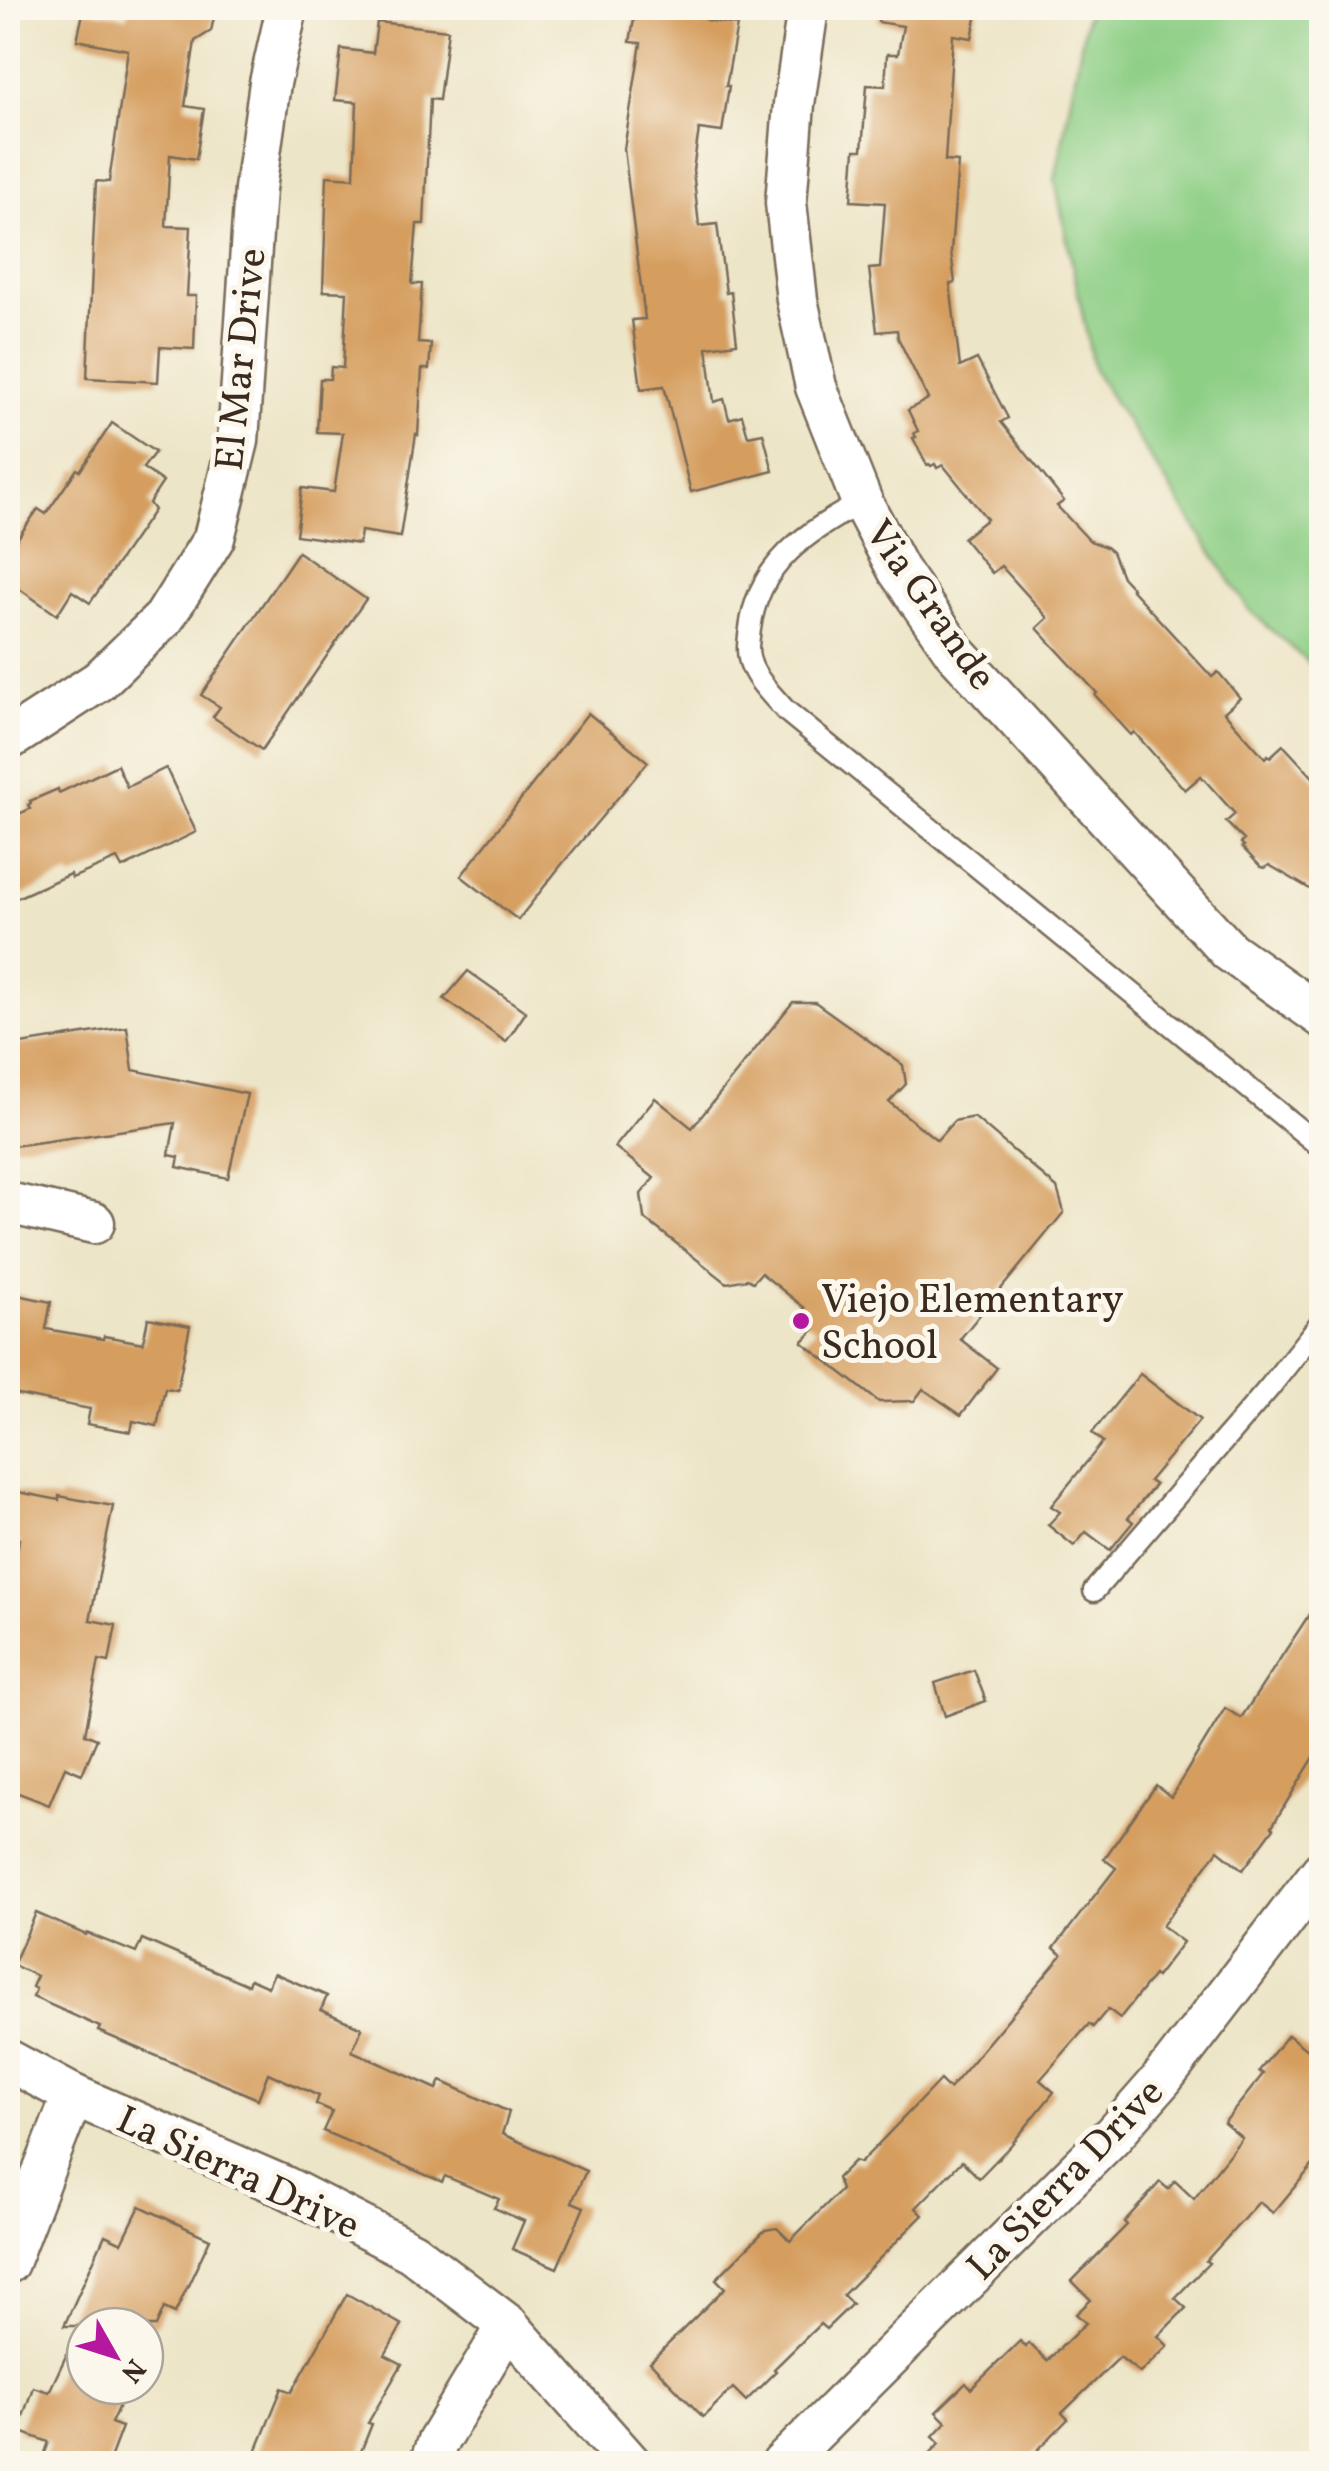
<svg xmlns="http://www.w3.org/2000/svg" width="1329" height="2471" viewBox="0 0 1329 2471" font-family="Vollkorn,serif">
<style>
.green{fill:#8ecf86;stroke:#647c52;stroke-width:2.5}
.building{fill:#d59e5f}
.lines{fill:none;stroke-linecap:round;stroke-linejoin:round}
.service-casing{stroke:#796b59;stroke-width:25}
.minor-casing{stroke:#796b59;stroke-width:45}
.service{stroke:#fff;stroke-width:20}
.minor{stroke:#fff;stroke-width:40}
.poi-dot{fill:#b5179e;stroke:#fbf7ec;stroke-width:4}
.labels{text-anchor:middle;stroke-width:10;stroke-linejoin:round;paint-order:stroke}
.street-label{font-size:40px;fill:#3b2a1e;stroke:#fbf7ec}
.poi-label{font-size:40px;fill:#3b2a1e;stroke:#fbf7ec;text-anchor:start}
</style>
<rect width="100%" height="100%" fill="#fbf7ec"/>
<filter id="ink" filterUnits="userSpaceOnUse"><feTurbulence type="fractalNoise" baseFrequency=".01" numOctaves="2"/><feDisplacementMap in="SourceGraphic" scale="20" xChannelSelector="R" yChannelSelector="G"/><feConvolveMatrix kernelMatrix="1 2 1 2 8 2 1 2 1" color-interpolation-filters="sRGB"/></filter>
<filter id="wash" filterUnits="userSpaceOnUse"><feTurbulence type="fractalNoise" baseFrequency=".0048" numOctaves="4" result="noise"/><feDisplacementMap in="SourceGraphic" scale="40" xChannelSelector="R" yChannelSelector="G"/><feGaussianBlur stdDeviation="2.25" result="paint"/><feColorMatrix in="noise" values="0 0 0 0 0 0 0 0 0 0 0 0 0 0 0 0 0 1.4 0 .05"/><feComposite in="paint" operator="in"/></filter>
<g filter="url(#wash)">
<rect width="100%" height="100%" fill="#ede5c7"/>
<polygon class="green" points="1088,8 1321,8 1321,674 1249,610 1094,371 1055,180"/>
<g id="blocks">
<g class="building">
<polygon points="129,8 216,8 211,31 195,41 185,106 204,109 196,159 170,155 166,226 191,227 187,296 196,296 194,349 160,347 158,382 87,378 96,181 109,182 128,50 77,40 84,9 127,17"/>
<polygon points="636,8 708,8 706,20 737,25 726,86 729,86 722,132 699,129 693,170 699,226 717,224 726,293 731,292 737,343 707,347 714,402 724,399 729,419 742,415 748,436 763,433 773,471 691,492 664,386 641,389 632,320 645,319 624,149 641,43 630,42"/>
<polygon points="880,8 978,8 972,38 953,35 945,161 958,162 951,252 955,283 950,284 960,367 977,359 1008,418 1001,422 1064,501 1057,506 1090,541 1106,547 1112,552 1122,577 1132,588 1131,589 1212,677 1218,672 1240,698 1224,712 1265,758 1268,755 1270,757 1283,745 1322,787 1322,896 1269,865 1265,868 1261,867 1242,847 1244,846 1241,843 1244,840 1226,822 1235,814 1201,776 1185,790 1134,732 1131,735 1095,695 1097,693 1037,628 1048,618 1001,566 992,573 963,538 987,519 943,465 937,468 935,464 931,466 929,464 927,465 913,438 916,437 914,433 918,431 908,410 928,399 898,338 897,330 877,332 869,269 880,268 885,203 851,201 855,150 862,150 867,85 885,86 887,54 898,54 903,26 878,22"/>
<polygon points="377,22 448,30 439,100 430,99 424,224 417,224 412,284 422,284 418,343 431,344 429,369 422,369 418,435 416,434 400,537 361,531 359,544 296,535 302,488 334,492 343,433 317,432 320,379 330,379 331,367 343,368 347,292 323,291 327,176 354,178 357,102 335,100 341,49 373,53"/>
<polygon points="112,423 155,452 143,468 163,482 149,503 154,510 90,603 72,591 57,615 8,581 8,552 38,509 46,514 77,469 80,471"/>
<polygon points="298,552 366,599 262,750 213,717 220,707 201,695"/>
<polygon points="588,713 648,762 562,864 518,920 461,876"/>
<polygon points="117,765 127,787 166,768 196,832 122,868 117,859 72,878 70,874 8,902 8,819 30,809 28,805 31,803 30,801 58,789 59,793"/>
<polygon points="468,971 526,1012 506,1042 444,999"/>
<polygon points="793,1002 815,1002 903,1065 906,1084 889,1102 937,1140 954,1121 974,1117 1057,1188 1064,1212 960,1339 997,1368 961,1415 923,1389 914,1401 879,1402 802,1342 815,1329 799,1316 805,1308 761,1273 753,1282 747,1279 727,1283 644,1218 641,1194 654,1178 615,1147 655,1098 692,1128"/>
<polygon points="127,1027 133,1070 247,1094 228,1178 177,1167 179,1157 169,1155 175,1123 13,1146 8,1104 8,1046"/>
<polygon points="8,1293 51,1302 46,1329 103,1339 104,1336 143,1343 148,1318 190,1326 177,1390 165,1388 157,1426 133,1421 131,1432 87,1424 90,1409 8,1393"/>
<polygon points="1140,1374 1200,1420 1149,1481 1155,1485 1128,1518 1133,1522 1110,1550 1086,1532 1074,1546 1048,1525 1060,1512 1051,1506 1103,1442 1092,1433"/>
<polygon points="8,1490 59,1500 59,1496 113,1506 90,1620 116,1625 109,1662 99,1660 85,1734 97,1739 82,1774 65,1767 49,1805 8,1789 8,1611 19,1539 8,1537"/>
<polygon points="1322,1595 1322,1744 1272,1826 1274,1828 1243,1870 1218,1850 1162,1926 1183,1942 1156,1977 1154,1975 1120,2018 1108,2009 1093,2027 1089,2024 1040,2080 1054,2092 1011,2145 979,2178 962,2161 916,2208 923,2215 843,2295 852,2304 826,2329 820,2324 774,2369 776,2371 746,2401 733,2388 703,2417 650,2362 725,2288 716,2279 765,2230 777,2228 790,2241 841,2190 837,2178 854,2161 860,2163 940,2080 949,2089 1062,1955 1054,1948 1116,1868 1104,1859 1156,1785 1171,1797 1225,1708 1241,1718"/>
<polygon points="974,1670 986,1701 945,1716 935,1683"/>
<polygon points="36,1913 86,1935 87,1933 136,1953 142,1939 248,1985 250,1979 268,1987 274,1973 327,1996 321,2010 362,2028 352,2051 437,2089 441,2081 509,2112 502,2134 586,2171 572,2202 584,2207 557,2268 512,2249 524,2221 494,2208 499,2199 445,2176 442,2182 323,2131 332,2111 316,2104 319,2096 268,2073 258,2099 98,2031 100,2027 33,1997 36,1989 32,1987 37,1976 13,1965"/>
<polygon points="1288,2035 1322,2062 1322,2154 1273,2213 1259,2202 1206,2261 1209,2263 1175,2298 1186,2308 1158,2336 1168,2346 1140,2373 1120,2357 1062,2413 1068,2419 1024,2464 920,2464 940,2443 933,2436 946,2422 936,2412 966,2383 971,2389 1020,2341 1026,2347 1029,2343 1047,2361 1086,2323 1076,2314 1091,2300 1072,2281 1127,2225 1124,2222 1160,2182 1168,2189 1175,2181 1194,2199 1242,2138 1224,2123 1263,2074 1259,2071"/>
<polygon points="140,2206 210,2239 175,2313 164,2308 156,2326 85,2326 85,2386 128,2386 111,2423 122,2427 108,2464 41,2464 49,2442 18,2431 33,2387 49,2392 80,2326 64,2326 105,2235 122,2243"/>
<polygon points="347,2294 402,2325 385,2355 402,2364 368,2423 372,2424 356,2464 251,2464 282,2388 292,2392"/>
</g>
</g>
</g>
<g filter="url(#ink)">
<use href="#blocks" fill-opacity="0" stroke="#796b59" stroke-width="2.5"/>
<g class="lines">
<defs>
<g id="service">
<path d="M 862,502 C 808,531 758,563 750,629 C 748,643 746,654 752,667 C 759,683 774,697 785,710 L 1322,1148"/>
<polyline points="1094,1591 1269,1388 1322,1321"/>
</g>
<g id="minor">
<polyline points="808,8 794,104 786,203 797,300 816,387 862,502 898,570 955,652 1229,951 1322,1017"/>
<polyline points="8,740 99,681 164,618 214,538 238,441 255,189 270,83 287,8"/>
<polyline points="8,1203 94,1223"/>
<polyline points="8,2060 73,2095 285,2187 412,2252 508,2325 631,2464"/>
<polyline points="8,2263 73,2095"/>
<polyline points="430,2464 437,2443 508,2325"/>
<polyline points="782,2464 1112,2136 1162,2079 1322,1871"/>
</g>
</defs>
<use href="#service" class="service-casing"/>
<use href="#minor" class="minor-casing"/>
<use href="#service" class="service"/>
<use href="#minor" class="minor"/>
</g>
</g>
<circle class="poi-dot" cx="801" cy="1321" r="10"/>
<g class="labels">
<g class="street-label">
<text transform="translate(239 359) rotate(-84)" y="14">El Mar Drive</text>
<text transform="translate(932 604) rotate(55)" y="14">Via Grande</text>
<text transform="translate(239 2171) rotate(25)" y="14">La Sierra Drive</text>
<text transform="translate(1064 2178) rotate(-46)" y="14">La Sierra Drive</text>
</g>
<g class="poi-label">
<text x="821" y="1312">Viejo Elementary<tspan x="821" dy="46">School</tspan></text>
</g>
</g>
<rect width="1329" height="2471" fill="none" stroke="#fbf7ec" stroke-width="40"/>
<g transform="translate(115 2356) rotate(129)"><circle r="48" fill="#fbf7ec" stroke="#aea59a" stroke-width="2.5"/>
<path d="M0-8L18 38L0 25L-18 38Z" fill="#b5179e"/>
<text y="-15" font-size="28" font-weight="bold" text-anchor="middle" fill="#3b2a1e">N</text>
</g>
</svg>
